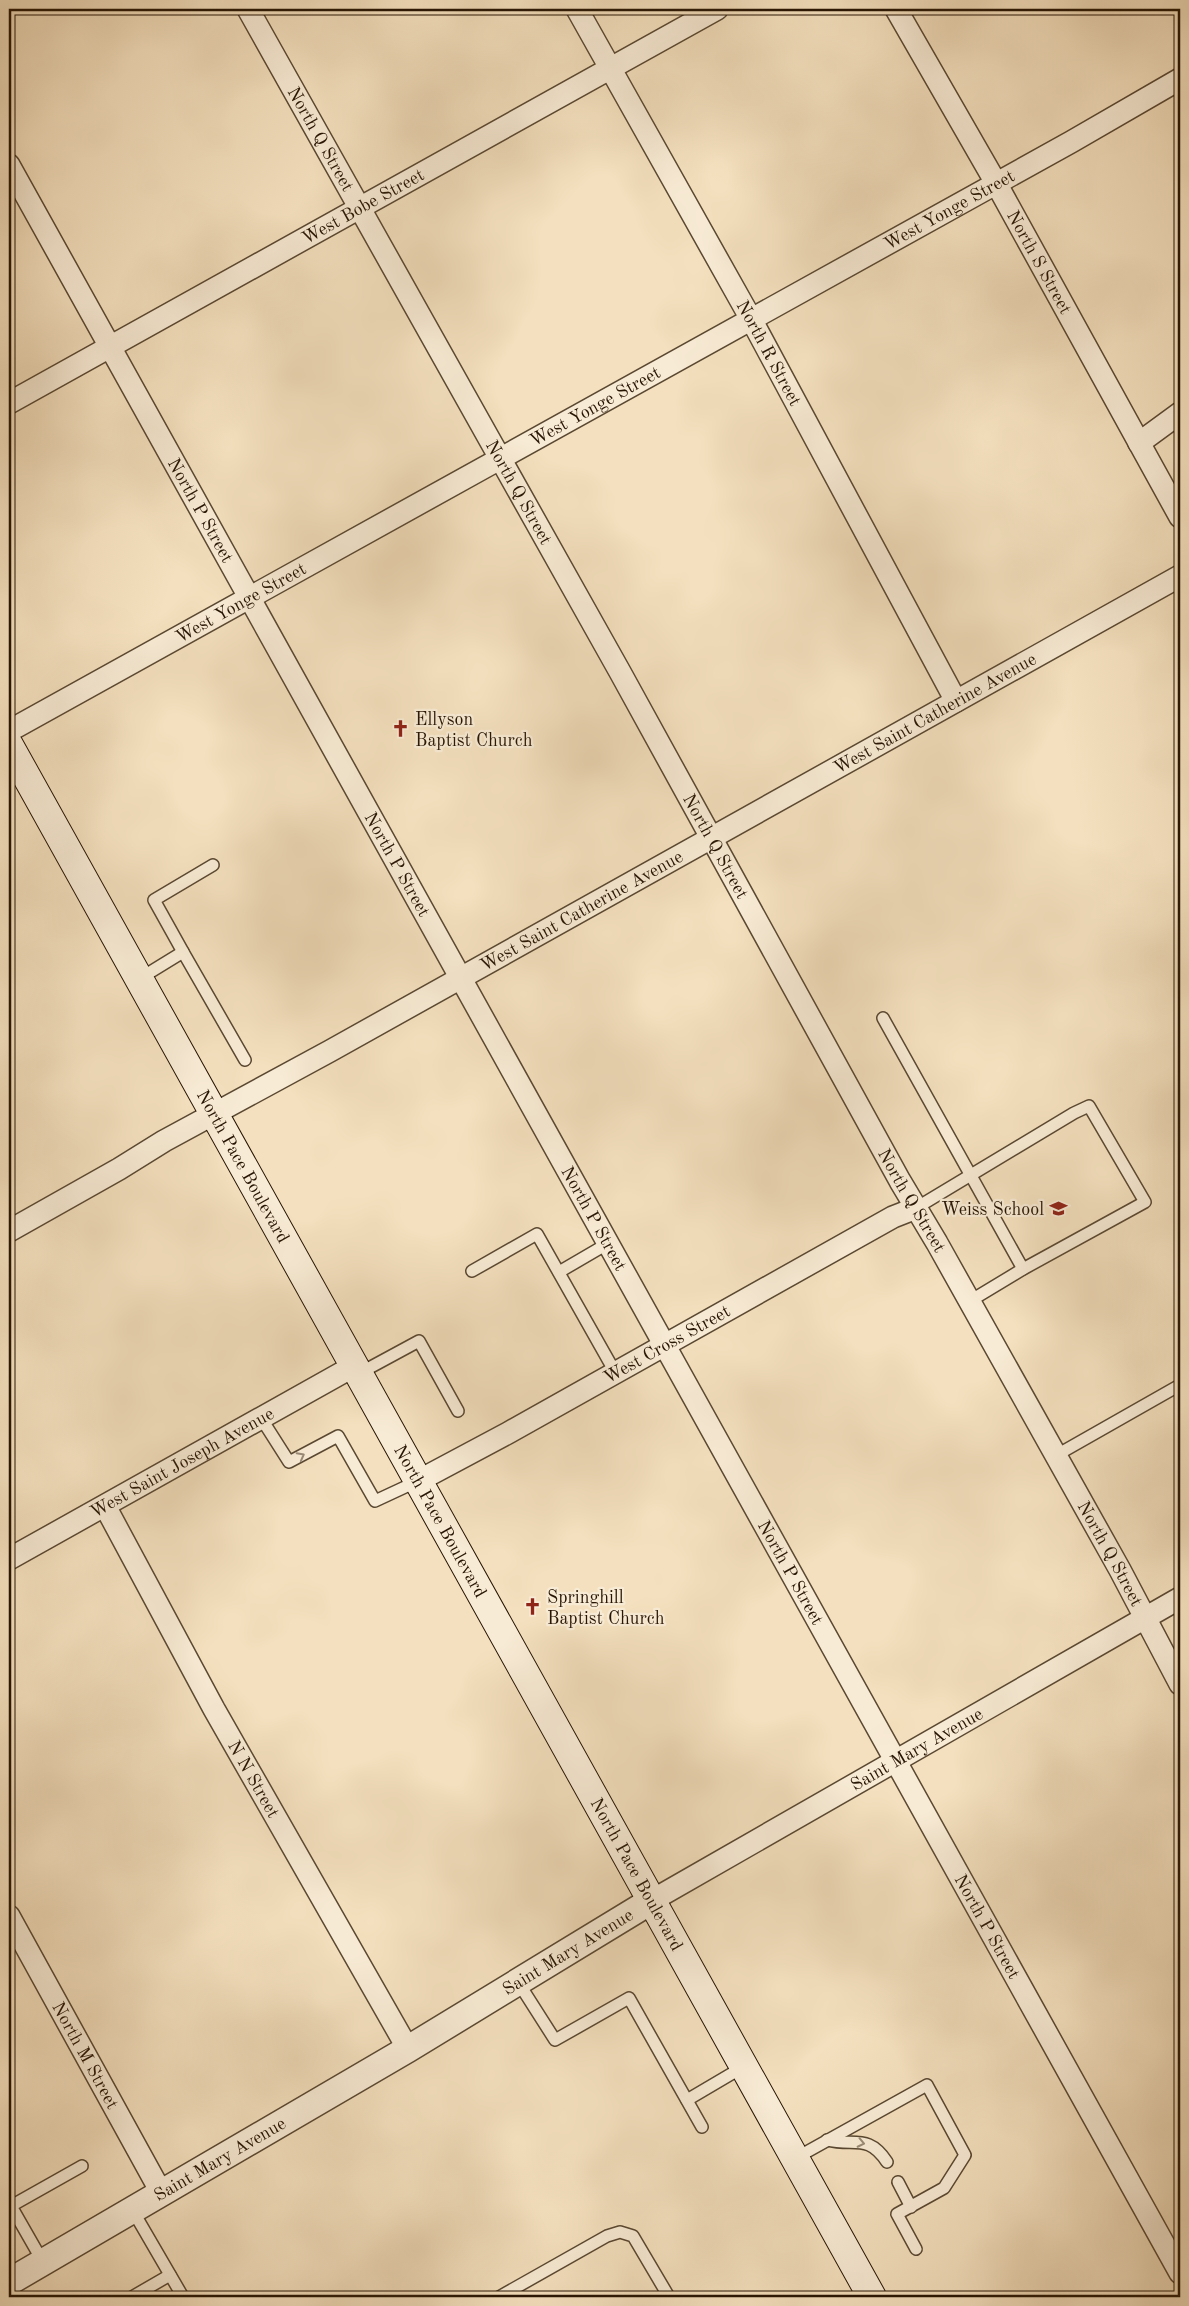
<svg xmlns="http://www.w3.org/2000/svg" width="1189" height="2306" viewBox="0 0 1189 2306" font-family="'Old Standard TT',serif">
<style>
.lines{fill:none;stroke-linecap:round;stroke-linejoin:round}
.service-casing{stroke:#5a4832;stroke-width:14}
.minor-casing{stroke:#5a4832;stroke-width:24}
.tertiary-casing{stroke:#5a4832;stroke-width:29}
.secondary-casing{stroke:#271504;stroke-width:30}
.service{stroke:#f8ebd5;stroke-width:11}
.minor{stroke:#f8ebd5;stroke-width:21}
.tertiary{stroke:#f8ebd5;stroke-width:26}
.secondary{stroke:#f8ebd5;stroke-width:28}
.oneway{stroke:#9a8b77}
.labels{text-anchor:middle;stroke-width:4.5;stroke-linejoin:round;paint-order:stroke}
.street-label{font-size:18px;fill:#271504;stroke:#f8ebd5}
.poi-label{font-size:18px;fill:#271504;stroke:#f8ebd5;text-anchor:start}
</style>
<rect width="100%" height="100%" fill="#f4e0be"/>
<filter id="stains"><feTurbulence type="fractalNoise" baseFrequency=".004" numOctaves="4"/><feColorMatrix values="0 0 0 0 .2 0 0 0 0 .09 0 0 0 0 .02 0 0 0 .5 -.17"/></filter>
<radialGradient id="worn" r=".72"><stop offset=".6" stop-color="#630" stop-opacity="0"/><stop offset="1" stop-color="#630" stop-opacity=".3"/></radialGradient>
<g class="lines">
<defs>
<g id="service">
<polyline points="183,952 154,900 213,865"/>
<polyline points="139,979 183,952 245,1060"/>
<polyline points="883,1018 1023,1269"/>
<polyline points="916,1208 1074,1113 1089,1106 1145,1202 1023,1269 970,1301"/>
<polyline points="472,1271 537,1234 615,1372"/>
<polyline points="559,1272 607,1244"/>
<polyline points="358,1374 419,1341 458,1411"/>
<polyline points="261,1418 289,1462 338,1436 375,1501 418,1481"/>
<polyline points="1055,1456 1180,1385"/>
<polyline points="518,1982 555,2040 629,1998 702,2127"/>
<polyline points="687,2100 743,2067"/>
<path d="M 827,2140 C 854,2147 868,2133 887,2162"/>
<polyline points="794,2159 927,2085 965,2155 944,2188 897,2214 916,2249"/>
<polyline points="898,2182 911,2207"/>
<polyline points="133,2211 183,2297"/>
<polyline points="43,2262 11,2206 82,2166"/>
<polyline points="132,2297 170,2275"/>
<polyline points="499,2297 607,2236 620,2232 633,2236 669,2297"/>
</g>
<g id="minor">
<path id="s1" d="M 248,9 L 620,672 L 900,1181 L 937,1243 L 1120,1570 L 1180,1684"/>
<path id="s2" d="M 577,9 L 751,319 L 956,701"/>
<path id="s3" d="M 896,9 L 996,183 L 1180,517"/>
<path id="s4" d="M 9,165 L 1180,2273"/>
<path id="s5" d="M 9,403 L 717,9"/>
<polyline points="1139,443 1180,413"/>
<path id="s6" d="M 9,731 L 1071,142 L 1180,79"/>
<path id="s7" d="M 9,1231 L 119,1169 L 164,1141 L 330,1051 L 1180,576"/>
<path id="s8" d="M 418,1481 L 508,1433 L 893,1217 L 916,1208"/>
<path id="s9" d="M 105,1506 L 214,1709 L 408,2049"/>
<path id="s10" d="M 9,1559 L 354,1366"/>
<path id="s11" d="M 651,1901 L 1180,1598"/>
<path id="s12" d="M 9,1916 L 162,2194"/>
</g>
<g id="tertiary">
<path id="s13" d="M 9,2282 L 408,2049 L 651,1901"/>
</g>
<g id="secondary">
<path id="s14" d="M 9,745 L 872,2297"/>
</g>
</defs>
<use href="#service" class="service-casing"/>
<use href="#minor" class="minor-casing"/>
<use href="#tertiary" class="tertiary-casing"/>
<use href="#secondary" class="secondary-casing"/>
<use href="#service" class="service"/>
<use href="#minor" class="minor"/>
<use href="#tertiary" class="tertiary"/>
<use href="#secondary" class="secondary"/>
</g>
<defs><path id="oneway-chevron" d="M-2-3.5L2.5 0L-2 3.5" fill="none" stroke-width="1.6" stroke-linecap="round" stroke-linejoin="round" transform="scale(1.25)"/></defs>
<g class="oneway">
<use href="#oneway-chevron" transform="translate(301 1456) rotate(-28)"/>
<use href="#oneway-chevron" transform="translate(861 2143) rotate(12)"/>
</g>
<defs>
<symbol id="church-bare" viewBox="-9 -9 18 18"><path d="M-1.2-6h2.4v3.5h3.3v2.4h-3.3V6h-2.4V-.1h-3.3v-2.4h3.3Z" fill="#8f2418" stroke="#f8ebd5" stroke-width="2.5" paint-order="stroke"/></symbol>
<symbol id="school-bare" viewBox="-9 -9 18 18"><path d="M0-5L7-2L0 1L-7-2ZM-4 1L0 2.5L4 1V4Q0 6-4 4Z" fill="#8f2418" stroke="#f8ebd5" stroke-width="2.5" paint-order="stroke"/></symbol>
</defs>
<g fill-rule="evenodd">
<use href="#church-bare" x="388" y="716" width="25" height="25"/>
<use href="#school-bare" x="1046" y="1196" width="25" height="25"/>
<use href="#church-bare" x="520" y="1594" width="25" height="25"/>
</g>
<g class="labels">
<g class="street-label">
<text dy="6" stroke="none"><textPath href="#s1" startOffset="149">North Q Street</textPath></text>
<text dy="6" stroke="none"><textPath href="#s5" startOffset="405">West Bobe Street</textPath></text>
<text dy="6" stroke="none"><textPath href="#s6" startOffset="1075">West Yonge Street</textPath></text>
<text dy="6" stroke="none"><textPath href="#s3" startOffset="291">North S Street</textPath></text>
<text dy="6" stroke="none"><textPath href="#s2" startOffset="394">North R Street</textPath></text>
<text dy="6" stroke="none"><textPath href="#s6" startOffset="670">West Yonge Street</textPath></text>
<text dy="6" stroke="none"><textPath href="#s1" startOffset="554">North Q Street</textPath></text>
<text dy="6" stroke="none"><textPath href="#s4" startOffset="395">North P Street</textPath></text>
<text dy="6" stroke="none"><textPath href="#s6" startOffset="265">West Yonge Street</textPath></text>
<text dy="6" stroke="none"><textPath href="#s7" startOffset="1061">West Saint Catherine Avenue</textPath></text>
<text dy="6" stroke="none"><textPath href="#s1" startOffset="959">North Q Street</textPath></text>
<text dy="6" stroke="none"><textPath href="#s4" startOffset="800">North P Street</textPath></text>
<text dy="6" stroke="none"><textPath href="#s7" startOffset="656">West Saint Catherine Avenue</textPath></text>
<text dy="6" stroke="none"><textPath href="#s14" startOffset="482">North Pace Boulevard</textPath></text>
<text dy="6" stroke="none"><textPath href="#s1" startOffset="1364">North Q Street</textPath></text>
<text dy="6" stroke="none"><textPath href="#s4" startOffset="1205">North P Street</textPath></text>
<text dy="6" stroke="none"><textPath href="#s8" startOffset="284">West Cross Street</textPath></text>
<text dy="6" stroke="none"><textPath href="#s10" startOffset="198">West Saint Joseph Avenue</textPath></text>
<text dy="6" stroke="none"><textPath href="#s14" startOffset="888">North Pace Boulevard</textPath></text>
<text dy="6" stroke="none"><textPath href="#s1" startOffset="1769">North Q Street</textPath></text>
<text dy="6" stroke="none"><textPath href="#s4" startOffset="1610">North P Street</textPath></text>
<text dy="6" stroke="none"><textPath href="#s11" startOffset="306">Saint Mary Avenue</textPath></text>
<text dy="6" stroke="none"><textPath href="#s9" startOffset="311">N N Street</textPath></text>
<text dy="6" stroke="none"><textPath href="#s14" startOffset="1292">North Pace Boulevard</textPath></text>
<text dy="6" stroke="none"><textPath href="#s4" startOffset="2015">North P Street</textPath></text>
<text dy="6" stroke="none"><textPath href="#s13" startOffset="649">Saint Mary Avenue</textPath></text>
<text dy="6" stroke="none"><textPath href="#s12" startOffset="159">North M Street</textPath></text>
<text dy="6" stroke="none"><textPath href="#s13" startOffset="244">Saint Mary Avenue</textPath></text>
</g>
<g class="poi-label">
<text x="415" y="725">Ellyson<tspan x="415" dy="21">Baptist Church</tspan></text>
<text x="1044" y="1215" text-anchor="end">Weiss School</text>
<text x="547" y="1603">Springhill<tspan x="547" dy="21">Baptist Church</tspan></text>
</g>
</g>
<rect width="1189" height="2306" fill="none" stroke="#f4e0be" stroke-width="30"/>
<rect x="10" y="10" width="1169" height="2286" fill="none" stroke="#271504" stroke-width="2.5"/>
<rect x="15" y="15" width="1159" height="2276" fill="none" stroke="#271504"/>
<rect width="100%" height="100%" filter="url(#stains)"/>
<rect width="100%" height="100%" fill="url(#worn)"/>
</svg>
